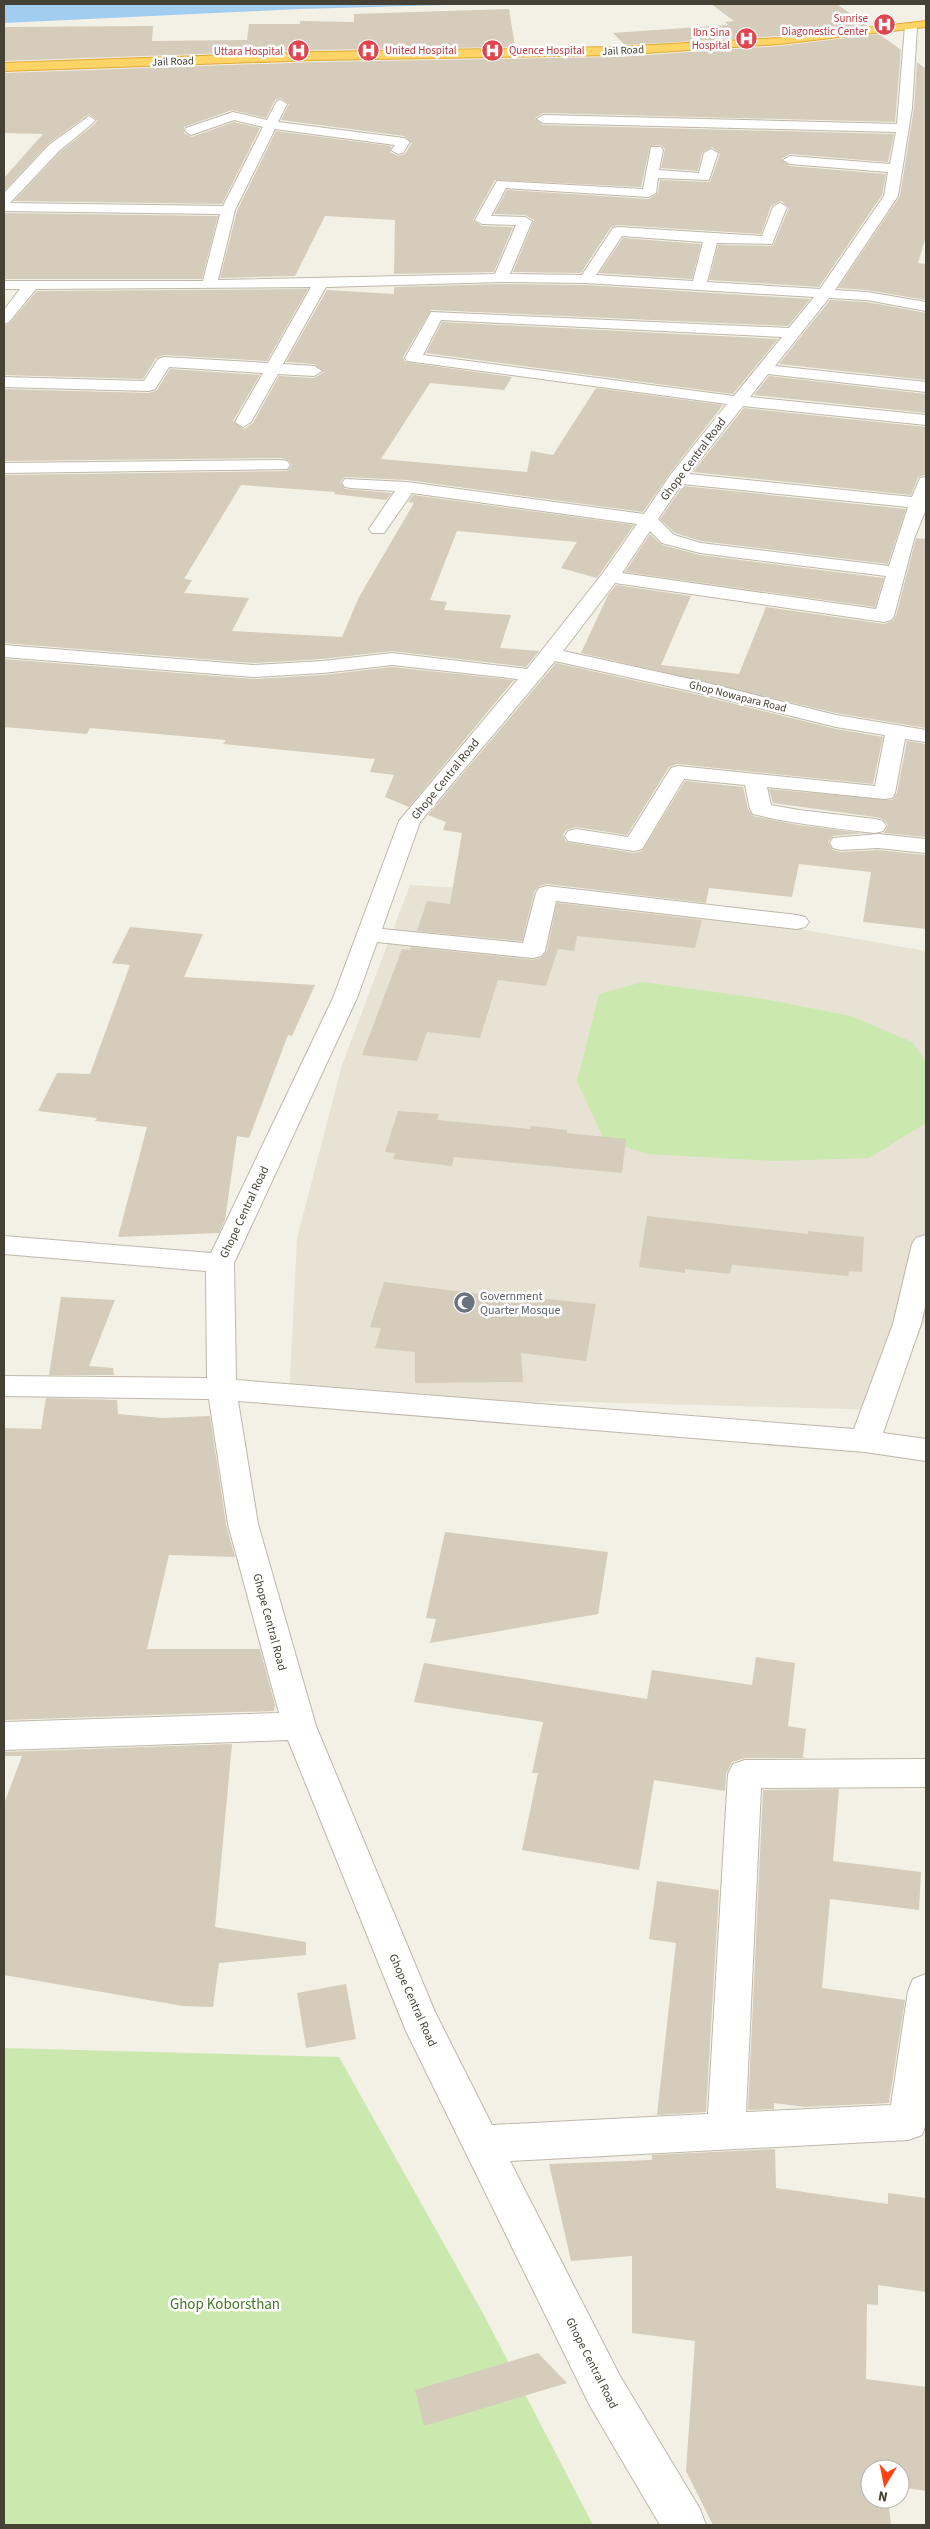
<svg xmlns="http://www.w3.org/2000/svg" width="930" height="2529" viewBox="0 0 930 2529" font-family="'Source Sans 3',sans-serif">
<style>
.residential{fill:#e7e2d4}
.green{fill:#cbe8ae}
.water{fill:#a1cdf1}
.building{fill:#d5ccbb}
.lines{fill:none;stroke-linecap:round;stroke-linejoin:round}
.street-casing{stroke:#bfb8a9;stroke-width:2}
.highway-casing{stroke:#e0a934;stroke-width:2}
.street{fill:#fff;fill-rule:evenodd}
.highway{fill:#ffd466;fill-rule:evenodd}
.labels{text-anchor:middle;stroke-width:5;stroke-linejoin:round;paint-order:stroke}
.far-health-label{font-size:11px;fill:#be3a42;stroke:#fff;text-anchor:end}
.far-street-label{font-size:11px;fill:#464135;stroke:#fff}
.street-label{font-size:12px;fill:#464135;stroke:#fff}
.worship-label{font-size:12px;fill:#5b616d;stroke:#fff;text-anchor:start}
.near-park-label{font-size:15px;fill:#427928;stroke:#fff}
</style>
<rect width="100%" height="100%" fill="#f3f0e6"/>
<polygon class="residential" points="410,885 547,893 747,920 926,951 926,1318 886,1410 585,1402 289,1401 297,1238 342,1065"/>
<g class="green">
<polygon points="643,982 764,999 851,1016 912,1042 926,1062 926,1123 869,1158 775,1161 648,1154 604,1140 577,1081 599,994"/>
<polygon points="4,2048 339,2057 485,2317 593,2525 4,2525"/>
</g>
<polygon class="water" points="4,4 483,4 300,9 4,23"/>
<g class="building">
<polygon points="711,4 837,4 867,26 780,36 625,45 613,33 728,25 725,22 734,21"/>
<polygon points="509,9 515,47 316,50 4,61 4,27 153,26 152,41 247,40 249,24 300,24 300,21 354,22 354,14"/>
<polygon points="879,34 901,50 895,122 543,113 535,118 543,125 894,134 888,162 790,154 781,159 790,166 886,174 882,195 819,287 709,280 718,245 773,246 789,208 781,201 771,206 761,234 618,225 611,227 581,273 513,272 534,220 525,215 494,214 507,190 649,199 658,193 660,180 710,182 720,154 712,147 702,153 698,171 661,168 665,149 661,145 650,146 641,187 495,180 473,220 482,226 513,227 494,272 394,274 395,220 325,216 295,276 220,278 237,211 276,131 391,146 390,152 398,156 405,154 412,143 404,136 281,120 289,104 281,98 275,100 266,118 232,110 184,127 184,133 192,137 234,122 260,128 222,204 14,201 60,152 95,124 97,120 89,114 48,144 4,191 4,178 43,134 4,133 4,73 316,62 615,57 780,46"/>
<polygon points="917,62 926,69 926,236 918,263 926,264 926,300 867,290 838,288 900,196 914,108"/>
<polygon points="4,213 218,216 202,279 4,279"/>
<polygon points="623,238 701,244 692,279 599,273"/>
<polygon points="501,284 586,285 810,299 788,326 431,310 403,357 405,362 512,377 504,390 430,383 381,459 527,472 531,451 553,455 596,388 723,405 670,473 643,512 407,480 345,477 340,482 345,489 392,493 386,500 334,494 335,492 241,485 184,579 192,580 184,593 249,598 232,631 342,637 359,597 414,503 408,502 413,495 634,525 597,578 561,568 577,542 457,531 430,600 447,602 444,610 511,615 500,648 539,651 526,667 392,651 323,659 253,663 4,643 4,475 287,471 292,465 288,460 281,458 4,461 4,389 149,393 157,390 170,369 260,375 233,421 244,429 253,423 279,376 314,378 324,372 314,364 286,362 327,290 394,294 394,287"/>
<polygon points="308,289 267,361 164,355 156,358 143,379 4,375 4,326 10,323 37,291"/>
<polygon points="830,300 867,302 926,313 926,380 779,364"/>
<polygon points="442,322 778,339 733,394 426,353"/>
<polygon points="769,376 926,394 926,413 754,395"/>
<polygon points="744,408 926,427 926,472 925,475 918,477 911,495 693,472"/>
<polygon points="683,486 906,509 888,564 701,541 675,533 660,519"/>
<polygon points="650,534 662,545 700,555 884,578 875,607 625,572"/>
<polygon points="916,538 926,539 926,728 836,713 581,653 608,595 616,585 691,596 661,665 739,674 766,607 884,624 892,621 896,616"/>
<polygon points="4,659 253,679 323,675 392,667 514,680 409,807 385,797 394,775 370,772 375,759 223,744 226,740 90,728 87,734 4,727"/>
<polygon points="556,663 695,694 836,729 883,737 873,784 677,764 669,767 627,835 576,827 566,830 563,835 566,842 634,853 642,851 685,781 743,787 748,809 753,816 798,825 863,833 833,836 828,842 833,850 841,852 878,850 926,855 926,929 863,922 871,872 799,864 792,897 709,888 706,903 547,884 539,886 534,892 522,941 417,931 427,901 450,904 462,833 443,830 446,822 428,815"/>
<polygon points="907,741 926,744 926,837 884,833 888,825 883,819 875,817 773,803 769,789 892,800 897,793"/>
<polygon points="557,903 702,920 695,948 577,936 574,951 558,949 546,986 498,980 480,1038 427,1032 417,1061 362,1055 402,949 410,950 411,947 533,960 541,958 547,951"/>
<polygon points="130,927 203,934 184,977 315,985 292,1036 288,1035 249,1138 237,1136 225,1220 219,1233 118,1237 147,1127 95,1121 97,1118 38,1111 57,1073 90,1074 130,965 112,963"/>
<polygon points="398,1111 439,1114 437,1120 530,1129 531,1126 567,1130 567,1133 626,1139 622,1173 454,1157 452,1166 393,1159 395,1153 385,1152"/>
<polygon points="647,1216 808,1234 808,1231 864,1237 862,1272 849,1271 848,1276 732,1265 730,1274 685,1269 685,1273 639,1267"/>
<polygon points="384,1282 527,1300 528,1297 596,1304 586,1361 521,1353 523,1382 415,1383 415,1352 375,1348 381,1328 370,1327"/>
<polygon points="61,1297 115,1300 89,1366 113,1368 114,1375 49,1375"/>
<polygon points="46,1398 117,1400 118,1414 162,1418 210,1416 226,1524 235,1557 169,1555 147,1649 260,1649 275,1705 274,1711 4,1720 4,1428 41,1429"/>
<polygon points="445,1532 608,1552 598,1614 430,1643 436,1619 426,1618"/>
<polygon points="756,1657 795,1663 788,1726 806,1729 803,1757 806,1758 745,1758 732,1762 726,1774 725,1791 654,1780 639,1870 522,1850 538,1773 532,1773 543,1722 414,1702 424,1663 647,1699 652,1670 752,1685"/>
<polygon points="232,1744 215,1927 306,1942 306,1955 219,1963 213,2007 183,2006 4,1975 4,1804 22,1756 4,1756 4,1752"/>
<polygon points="839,1789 833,1861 921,1872 919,1910 830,1899 822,1988 905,2000 889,2103 805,2107 774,2103 774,2109 748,2110 763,1790"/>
<polygon points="657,1881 719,1890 706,2112 657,2115 676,1943 649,1939"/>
<polygon points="346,1984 356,2039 306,2048 297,1993"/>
<polygon points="775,2149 776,2188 888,2204 888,2193 926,2198 926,2292 878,2285 878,2305 867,2304 866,2379 926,2387 926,2491 900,2487 900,2469 870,2469 870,2499 888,2499 891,2525 713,2525 686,2471 695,2341 632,2333 632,2256 571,2261 549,2164 652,2160 652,2155"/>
<polygon points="538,2353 567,2383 424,2426 415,2390"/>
</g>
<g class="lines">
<defs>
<g id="street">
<path d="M 911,23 L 917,26 L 912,108 L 898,196 L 835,290 L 867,292 L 926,302 L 926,311 L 867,300 L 829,298 L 775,366 L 926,382 L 926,392 L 768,374 L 750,397 L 926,415 L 926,425 L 743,406 L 689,474 L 912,497 L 920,478 L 926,477 L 926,509 L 914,539 L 894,616 L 891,620 L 884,622 L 615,583 L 563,651 L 695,680 L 836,715 L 926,730 L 926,742 L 905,739 L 895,793 L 892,798 L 884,799 L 767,787 L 771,805 L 799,810 L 875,819 L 883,821 L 886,826 L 883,831 L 875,833 C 834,828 793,824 753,814 L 750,809 L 745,785 L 684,779 L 642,849 L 634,851 L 568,841 L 565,836 L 568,831 L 576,829 L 628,837 L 671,768 L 678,766 L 875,786 L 885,735 L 836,727 L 695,692 L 555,661 L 420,822 L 382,929 L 523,943 L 536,893 L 539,888 L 547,886 L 797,915 L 805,917 L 809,922 L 805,927 L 797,929 L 556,901 L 545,951 L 541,956 L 533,958 L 377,942 L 357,998 L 234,1263 L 236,1380 L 854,1429 L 893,1324 L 912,1244 L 916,1238 L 926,1235 L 926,1302 L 921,1324 L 883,1433 L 926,1439 L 926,1461 L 865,1452 L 238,1401 L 258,1524 L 316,1726 L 435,2012 L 492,2125 L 708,2114 L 728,1774 L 733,1764 L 745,1760 L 926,1759 L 926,1787 L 761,1788 L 746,2112 L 891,2105 L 908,1991 L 913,1979 L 926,1974 L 926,2124 L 922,2135 L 908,2140 L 510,2161 L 620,2376 L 700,2509 L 706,2525 L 660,2525 L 590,2406 L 406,2031 L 288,1740 L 4,1750 L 4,1722 L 279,1713 L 228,1524 L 209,1399 L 4,1396 L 4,1376 L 207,1378 L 206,1271 L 4,1254 L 4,1236 L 211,1253 L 333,998 L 399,821 L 518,679 L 392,665 L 323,673 L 253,677 L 4,657 L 4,645 L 253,665 L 323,661 L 392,653 L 527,669 L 603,573 L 637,524 L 412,493 L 384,533 L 372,533 L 369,529 L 395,491 L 351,488 L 345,487 L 342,483 L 345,479 L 407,482 L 644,514 L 671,474 L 727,404 L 407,361 L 405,358 L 431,312 L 789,328 L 814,297 L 586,283 L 501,282 L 326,287 L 283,364 L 314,366 L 322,371 L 314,376 L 278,374 L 251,422 L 243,427 L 235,422 L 263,373 L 169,367 L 155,389 L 149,391 L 4,387 L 4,377 L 144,381 L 158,359 L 164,357 L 268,363 L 311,287 L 36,289 L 9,322 L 4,324 L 4,310 L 20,289 L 4,289 L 4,281 L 203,281 L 220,214 L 4,211 L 4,193 L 49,145 L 89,116 L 95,120 L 93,123 L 59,151 L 10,203 L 223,206 L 263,127 L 234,120 L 191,135 L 185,131 L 186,128 L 233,112 L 267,120 L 277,101 L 281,100 L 287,104 L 278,122 L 404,138 L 410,142 L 403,153 L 398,154 L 391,150 L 395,145 L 275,129 L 235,210 L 218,280 L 495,274 L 516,225 L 482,224 L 475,220 L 497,181 L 643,189 L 651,147 L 661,147 L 663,150 L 659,170 L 699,173 L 704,153 L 711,149 L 718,153 L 709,180 L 658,178 L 656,193 L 649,197 L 506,188 L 491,216 L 525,217 L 532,221 L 510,274 L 582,275 L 613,228 L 618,227 L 762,236 L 773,207 L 780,203 L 787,207 L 772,244 L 717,243 L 707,282 L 820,289 L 884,196 L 888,172 L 790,164 L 783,160 L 790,156 L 890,164 L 896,132 L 543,123 L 537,119 L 543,115 L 897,124 L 905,26 ZM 622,236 L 703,242 L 693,281 L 596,275 ZM 441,320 L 782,337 L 734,396 L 423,355 ZM 682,484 L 908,507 L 889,566 L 701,543 L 674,535 L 658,519 ZM 650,531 L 662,543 L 700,553 L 886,576 L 876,609 L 622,573 Z"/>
<polygon points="281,460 287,461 290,465 287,469 4,473 4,463"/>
<polygon points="878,834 926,839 926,853 878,848 841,850 833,848 830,843 833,838"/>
</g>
<polygon id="highway" points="926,21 926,27 780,44 615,55 316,60 4,71 4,63 316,52 615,47 780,38"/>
</defs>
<use href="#street" class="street-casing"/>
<use href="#highway" class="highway-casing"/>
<use href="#street" class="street"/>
<use href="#highway" class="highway"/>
</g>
<defs>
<symbol id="hospital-disc" viewBox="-11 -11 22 22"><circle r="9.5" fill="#e0444e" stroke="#fff"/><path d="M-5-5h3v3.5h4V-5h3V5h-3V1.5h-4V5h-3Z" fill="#fff"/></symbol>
<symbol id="mosque-disc" viewBox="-11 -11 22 22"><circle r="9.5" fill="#6b7280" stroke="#fff"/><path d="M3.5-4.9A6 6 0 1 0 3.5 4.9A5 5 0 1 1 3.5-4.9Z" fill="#fff"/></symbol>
</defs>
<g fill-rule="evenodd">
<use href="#hospital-disc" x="872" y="12" width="25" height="25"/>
<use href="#hospital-disc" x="734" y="26" width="25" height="25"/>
<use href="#hospital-disc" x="356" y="38" width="25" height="25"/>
<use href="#hospital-disc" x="480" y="38" width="25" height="25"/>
<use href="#hospital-disc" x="286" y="38" width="25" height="25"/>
<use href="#mosque-disc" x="452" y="1290" width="25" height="25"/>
</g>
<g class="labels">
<g class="far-health-label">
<text x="868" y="22">Sunrise<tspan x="868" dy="13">Diagonestic Center</tspan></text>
<text x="730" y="36">Ibn Sina<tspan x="730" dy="13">Hospital</tspan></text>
<text x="385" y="54" text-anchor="start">United Hospital</text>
<text x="509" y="54" text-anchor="start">Quence Hospital</text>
<text x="283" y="55">Uttara Hospital</text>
</g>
<g class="far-street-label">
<text transform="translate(623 50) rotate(-3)" y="4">Jail Road</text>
<text transform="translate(173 61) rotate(-2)" y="4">Jail Road</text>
<text transform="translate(738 696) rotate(14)" y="4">Ghop Nowapara Road</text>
</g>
<g class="street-label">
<text transform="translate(693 459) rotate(-53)" y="4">Ghope Central Road</text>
<text transform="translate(445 779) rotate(-51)" y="4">Ghope Central Road</text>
<text transform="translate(244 1212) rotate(-65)" y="4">Ghope Central Road</text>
<text transform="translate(270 1622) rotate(75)" y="4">Ghope Central Road</text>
<text transform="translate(413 2000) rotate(66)" y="4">Ghope Central Road</text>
<text transform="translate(592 2363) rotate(63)" y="4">Ghope Central Road</text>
</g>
<g class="worship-label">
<text x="480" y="1300">Government<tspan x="480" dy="14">Quarter Mosque</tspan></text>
</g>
<g class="near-park-label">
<text x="225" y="2309">Ghop Koborsthan</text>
</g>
</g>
<rect width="930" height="2529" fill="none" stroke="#464135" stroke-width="10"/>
<g transform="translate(885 2484) rotate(190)"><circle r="24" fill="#ffffff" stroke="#b5b3ae"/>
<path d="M0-4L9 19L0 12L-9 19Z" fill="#fd4214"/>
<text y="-8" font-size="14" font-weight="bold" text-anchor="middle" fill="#464135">N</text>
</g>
</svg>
